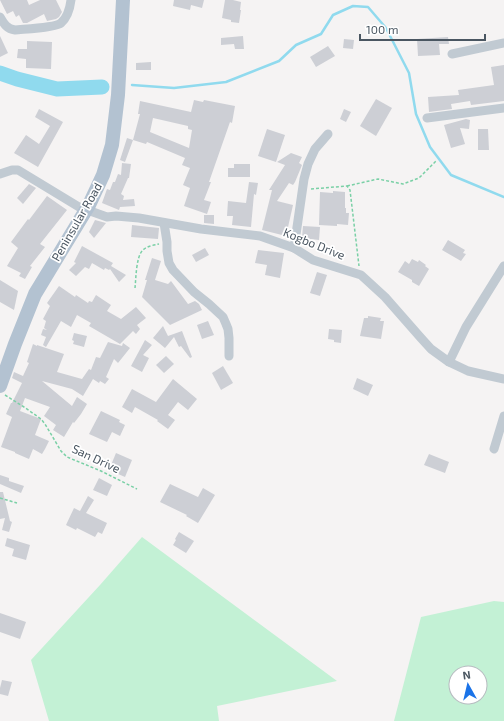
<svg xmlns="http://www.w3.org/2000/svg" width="504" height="721" viewBox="0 0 504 721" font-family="'Exo 2',sans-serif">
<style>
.green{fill:#c3f1d5;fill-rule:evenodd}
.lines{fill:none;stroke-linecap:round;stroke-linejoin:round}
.stream{stroke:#90daee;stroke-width:2.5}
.river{stroke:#90daee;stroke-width:15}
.building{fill:#cdcfd5;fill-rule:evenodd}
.path{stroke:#7ad0a6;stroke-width:1.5;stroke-dasharray:3 2;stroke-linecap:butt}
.street{stroke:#c1cad2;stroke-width:9}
.primary{stroke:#b3c2d1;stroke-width:14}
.labels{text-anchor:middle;stroke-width:3.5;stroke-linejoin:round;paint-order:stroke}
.street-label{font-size:12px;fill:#4a5661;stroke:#fff}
</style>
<rect width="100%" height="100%" fill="#f5f3f3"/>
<g class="green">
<polygon points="142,537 337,681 217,706 219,721 49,721 31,660 100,585"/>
<path d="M 494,601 L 504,602 L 504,721 L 394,721 L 421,617 ZM 456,673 L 480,673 L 480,697 L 456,697 Z"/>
</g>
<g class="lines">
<polyline class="stream" points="132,85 174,88 226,82 279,61 296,45 321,34 333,15 353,6 368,7 386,28 409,73 416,114 430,147 451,175 504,197"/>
<polyline class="river" points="0,73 17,79 57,89 102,87"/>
</g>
<g class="building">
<polygon points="0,0 27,0 29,5 40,0 56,0 62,12 59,17 56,19 47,21 44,14 27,23 23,23 19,15 16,17 13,11 7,14"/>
<polygon points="174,0 204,0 202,8 191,5 190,10 173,6"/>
<polygon points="225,0 233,0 241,2 240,10 241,10 239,23 231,22 231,20 222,18"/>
<polygon points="0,36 8,53 0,57"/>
<polygon points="243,36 244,49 235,49 234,44 221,45 221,38"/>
<polygon points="448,37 449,44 439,44 440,55 418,56 417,39"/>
<polygon points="344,39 354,40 353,49 343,48"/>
<polygon points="27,41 52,42 51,69 26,68 26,59 17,58 18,49 27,49"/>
<polygon points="328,46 335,56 316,67 310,57"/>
<polygon points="151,62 151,70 136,70 136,63"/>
<polygon points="504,65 504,101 471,105 470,101 451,104 452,109 429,112 428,97 459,95 458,90 494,85 491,67"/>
<polygon points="376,99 392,108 376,136 360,126"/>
<path d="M 194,100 L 203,102 L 204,100 L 235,106 L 232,123 L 230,122 L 209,182 L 211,182 L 204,200 L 211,202 L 207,214 L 184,206 L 190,188 L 183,185 L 190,168 L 182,165 L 185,158 L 147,142 L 146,144 L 133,140 L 125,162 L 120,160 L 127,138 L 133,140 L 140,114 L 138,114 L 140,101 L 191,112 ZM 153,118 L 188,126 L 188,129 L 192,130 L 189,148 L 150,132 Z"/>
<polygon points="39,109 63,122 38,167 14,153 26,135 39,144 50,126 35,117"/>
<polygon points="344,109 351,112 346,122 340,119"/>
<polygon points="466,119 470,120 469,129 460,128 465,144 451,148 444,125"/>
<polygon points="267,129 285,135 276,162 258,156"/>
<polygon points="478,129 488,129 489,150 478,150"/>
<polygon points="291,153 302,157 299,163 302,165 300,170 295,182 293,185 289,183 277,201 293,205 286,236 262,230 272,190 269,190 285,165 277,162"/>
<polygon points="122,163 131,164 129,178 128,178 121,194 124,196 123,200 134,199 135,206 120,207 119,210 102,203 107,189 110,190 113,182 115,182 118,174 121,175"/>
<polygon points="234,164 250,164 250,177 228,177 228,168 234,168"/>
<polygon points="249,182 258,183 256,195 254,194 251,227 232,225 233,216 227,216 228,201 246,203"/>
<polygon points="29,184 36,188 23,204 17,198"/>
<polygon points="333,191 345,192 345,208 346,208 346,213 349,213 348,225 337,224 337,226 319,225 320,192 333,193"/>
<polygon points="47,196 67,210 40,244 45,247 30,266 32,267 25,279 19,276 21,273 7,266 18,248 11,242 28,219 29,220"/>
<polygon points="204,215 214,215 214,224 204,223"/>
<polygon points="95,220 106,223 94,238 89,232"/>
<polygon points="132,225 159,228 158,239 131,237"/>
<polygon points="303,226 320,227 319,240 302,238"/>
<polygon points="448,240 465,250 463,253 466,254 461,261 442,250"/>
<polygon points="82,246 113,263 111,266 126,275 119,282 110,269 109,270 105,268 104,270 92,263 89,269 85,267 76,276 69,270 76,263 74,262"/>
<polygon points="205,248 209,255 196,262 192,255"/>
<polygon points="258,250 284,253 280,278 265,275 267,265 255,263"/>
<polygon points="152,258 161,261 155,280 168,284 171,281 188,304 195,301 199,304 202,310 170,325 142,297 147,280 145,280"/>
<polygon points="412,259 418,262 419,260 426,265 425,266 429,269 419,286 412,282 412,280 398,272 405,261 409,264"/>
<polygon points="317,272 327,275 320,296 310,293"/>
<polygon points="0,280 18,291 14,310 0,302"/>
<polygon points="59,286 75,297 76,295 88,303 89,301 92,302 96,295 111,305 107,311 121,319 136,307 146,318 137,325 140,329 136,334 133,331 120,344 89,326 91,323 77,315 71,327 61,321 46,347 43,345 46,337 41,335 43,329 47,330 44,328 46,321 43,319 50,306 47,303"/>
<polygon points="368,316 381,318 380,321 384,321 381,339 360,336 364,318 368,318"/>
<polygon points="208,321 214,335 202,339 197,325"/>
<polygon points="163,326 168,336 182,331 192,357 190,358 181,346 179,347 174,337 165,348 153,338"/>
<polygon points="329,329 342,330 341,343 334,342 334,340 328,339"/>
<polygon points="74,333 87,336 84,347 73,344 74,341 72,340"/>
<polygon points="145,340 152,345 143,355 149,358 142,372 131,366"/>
<polygon points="108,342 122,346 123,343 130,348 118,363 114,359 106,377 109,379 105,384 100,381 99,383 93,379 83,396 72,389 42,381 72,406 77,397 87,404 81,414 74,423 73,422 64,437 53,430 56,425 44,416 50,407 25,398 20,411 41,419 35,435 49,441 45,449 42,454 33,449 29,459 15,453 15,452 1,447 12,417 6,414 11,403 12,403 22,383 12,378 14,372 23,376 29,363 27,362 33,344 37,346 37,345 64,354 57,372 82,379 89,369 91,370 96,357 100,358"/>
<polygon points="166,356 174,364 164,373 156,365"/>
<polygon points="223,366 233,383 221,390 212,373"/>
<polygon points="357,378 373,385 368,396 353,389"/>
<polygon points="173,379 197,399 188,410 178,402 168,415 175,420 168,429 157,421 158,420 135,407 132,413 122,407 132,389 156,402"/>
<polygon points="101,411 120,420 119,422 125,425 120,436 112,432 107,442 89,434"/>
<polygon points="116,453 132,460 125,477 109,470"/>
<polygon points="429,454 449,462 445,473 424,465"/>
<polygon points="0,475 9,478 9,481 24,486 21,493 0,484"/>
<polygon points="99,478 112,485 107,496 93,490"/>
<polygon points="170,484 198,497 203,488 215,495 198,523 186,516 187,515 160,502"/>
<polygon points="0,492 3,492 10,521 12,522 9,532 2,530 5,518 0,519"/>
<polygon points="88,496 94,500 86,513 107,523 102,534 98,532 95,537 77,528 76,530 66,525 74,508 80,511"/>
<polygon points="179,532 194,541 186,553 173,545 176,540 175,539"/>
<polygon points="7,538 30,545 26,560 12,556 14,549 5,546"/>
<polygon points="0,613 26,622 20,639 0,632"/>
<polygon points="2,680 12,682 8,696 0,694 0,688"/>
</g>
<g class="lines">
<g class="path">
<polyline points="347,186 378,179 403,184 419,178 436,161"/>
<polyline points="311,189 347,186 350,190 359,266"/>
<path d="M 135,288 C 136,279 136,256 143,250 C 147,246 154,245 159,244"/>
<polyline points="5,395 24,407 41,419 45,424 61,451 67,457 101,471 137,489"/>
<polyline points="0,498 17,503"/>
</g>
<g class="street">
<path d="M 0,17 C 4,24 7,29 15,30 C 24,29 55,28 61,23 C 68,17 70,8 71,0"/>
<polyline points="452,54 504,43"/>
<polyline points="427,118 504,108"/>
<polyline points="0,174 12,170 18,170 79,207 107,217 116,216 139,218 201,229 260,236 294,248 313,260 361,275 385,297 421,338 431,349 449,362 468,371 504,379"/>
<polyline points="164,223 167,242 167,251 169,263 173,270 194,292 209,304 223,317 226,324 228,329 229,338 229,356"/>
<polyline points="294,248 304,179 308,164 315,149 328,134"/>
<polyline points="449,362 466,327 504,266"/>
<polyline points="494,449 504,416"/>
</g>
<polyline class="primary" points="0,386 15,344 35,294 89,205 103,175 112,145 118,95 123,0"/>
</g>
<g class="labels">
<g class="street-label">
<text transform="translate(77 222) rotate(-60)" y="4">Peninsular Road</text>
<text transform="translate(314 244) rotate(22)" y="4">Kogbo Drive</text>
<text transform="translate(96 459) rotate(25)" y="4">San Drive</text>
</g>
</g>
<g transform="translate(468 685) rotate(352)"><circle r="19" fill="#ffffff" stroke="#b7bbc0"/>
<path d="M0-3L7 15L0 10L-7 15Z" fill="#1a73e8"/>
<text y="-6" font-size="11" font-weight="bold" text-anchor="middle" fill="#4a5661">N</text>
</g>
<path d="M360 34v6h125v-6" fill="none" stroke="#4a5661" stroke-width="2"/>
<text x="366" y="34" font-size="12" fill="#4a5661" stroke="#ffffff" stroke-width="3" paint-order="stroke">100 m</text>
</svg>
